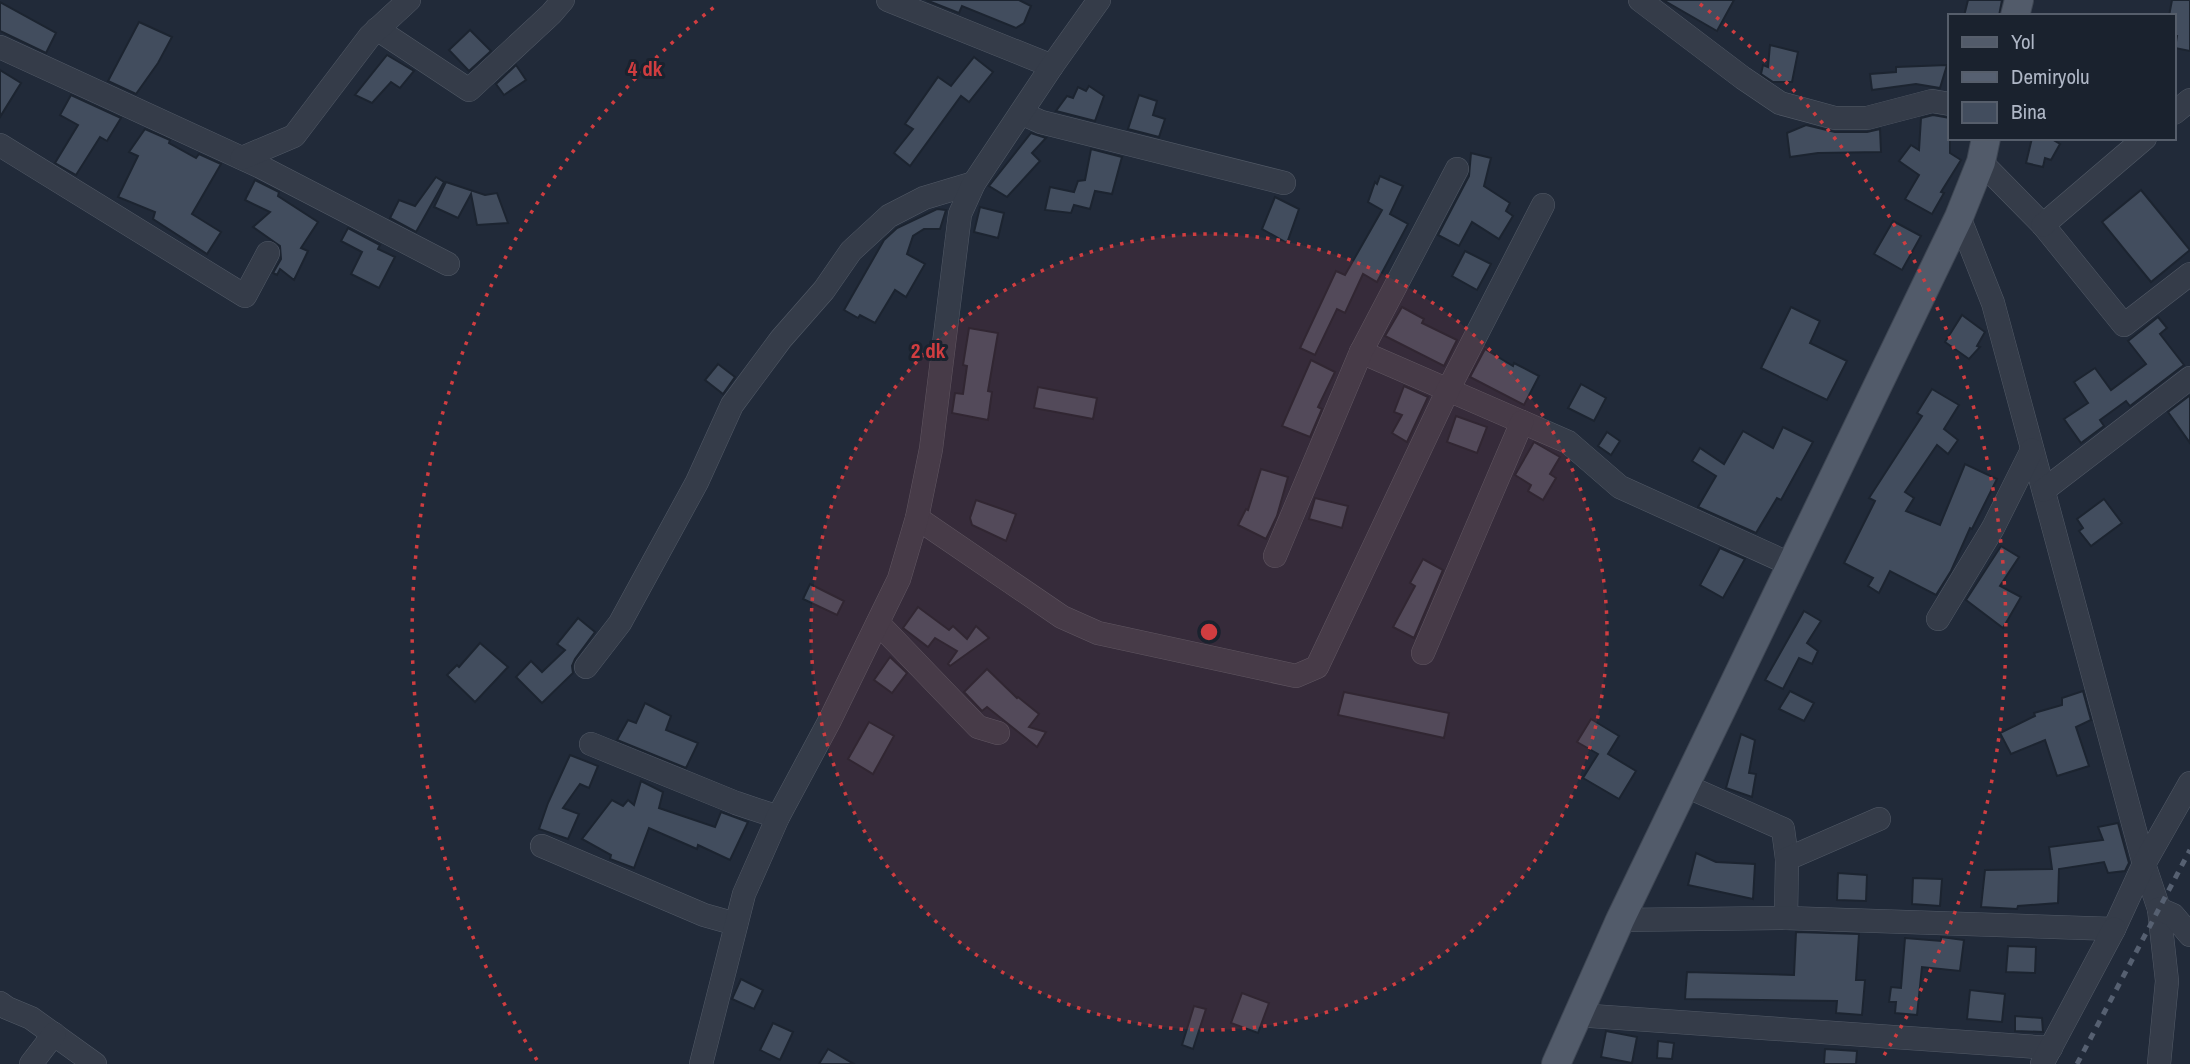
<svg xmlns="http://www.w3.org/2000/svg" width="2190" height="1064" viewBox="0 0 2190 1064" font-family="'Archivo Narrow',sans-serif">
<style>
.building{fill:#424d5e;stroke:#1c2430;stroke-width:2}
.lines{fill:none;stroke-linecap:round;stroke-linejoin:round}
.minor-casing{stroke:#525a67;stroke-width:24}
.major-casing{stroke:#3e4653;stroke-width:30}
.minor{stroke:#353c49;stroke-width:23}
.major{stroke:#525b6a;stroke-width:28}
.rail{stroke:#566071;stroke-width:5;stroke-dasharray:7 7;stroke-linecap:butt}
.ring{fill:none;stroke:#d03d40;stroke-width:3.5;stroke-dasharray:3.5 7}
.centre{fill:#d03d40;stroke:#1a222e;stroke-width:3.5}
.ring-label{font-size:21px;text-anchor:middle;font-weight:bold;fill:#d03d40;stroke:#1a222e;stroke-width:6;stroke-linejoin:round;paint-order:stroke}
</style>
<rect width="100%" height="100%" fill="#212a39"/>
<g class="building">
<polygon points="926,0 1019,0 1031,6 1024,23 1016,28 962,6 959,13"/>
<polygon points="1663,0 1734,0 1717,31"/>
<polygon points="1968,0 2002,0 1999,16 1964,16"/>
<polygon points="2172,0 2190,0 2190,51 2175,48 2177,36 2174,35 2174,16 2169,16"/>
<polygon points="0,2 56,33 46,53 0,31"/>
<polygon points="139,22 172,37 158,63 136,94 108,81"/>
<polygon points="470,30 491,51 469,71 449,50"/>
<polygon points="1770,45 1798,52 1792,82 1773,82 1761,74 1763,65 1768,67"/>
<polygon points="387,55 414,71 400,88 391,82 372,103 355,95"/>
<polygon points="974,57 993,72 969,102 961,96 910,166 894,153 913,129 905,124 938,77 951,86"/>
<polygon points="516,65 526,80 504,95 496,84"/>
<polygon points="1947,65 1940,88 1916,84 1872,90 1870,74 1896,72 1896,67"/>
<polygon points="0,70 21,83 0,117"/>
<polygon points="1089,86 1104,96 1095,121 1056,111 1067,96 1073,98 1078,87 1086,91"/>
<polygon points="71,95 121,118 107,141 100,137 76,175 55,163 78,125 60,115"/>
<polygon points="1139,95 1157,101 1153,115 1165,119 1159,137 1128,129"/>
<polygon points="1933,115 1950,118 1950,153 1961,160 1941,192 1944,193 1932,214 1905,199 1919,175 1899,161 1911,145 1919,150 1921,118"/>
<polygon points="1806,125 1835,132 1867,132 1880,129 1881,152 1818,153 1790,157 1787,133"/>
<polygon points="145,129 170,140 169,143 196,158 199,154 221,164 192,214 221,232 207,254 153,219 155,212 118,197 138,156 129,152"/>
<polygon points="1031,133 1046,138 1032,153 1040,161 1007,197 989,186"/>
<polygon points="2032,138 2050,138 2060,144 2051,160 2045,158 2043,167 2026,163"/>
<polygon points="1091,149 1122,157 1112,194 1095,191 1090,209 1074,205 1071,213 1045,210 1050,187 1074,192 1078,181 1085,180"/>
<polygon points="1471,153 1491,158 1484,186 1510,203 1506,211 1513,216 1499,239 1472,222 1459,246 1438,235 1469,176"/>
<polygon points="1380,176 1403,186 1390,214 1408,224 1377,282 1363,274 1345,313 1337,309 1315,355 1300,348 1336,271 1345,275 1382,210 1368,202 1375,182 1377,184"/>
<polygon points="436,177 444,182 416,232 390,218 399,200 415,206"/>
<polygon points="255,180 279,192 278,196 318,222 301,248 308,251 294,280 280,269 277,275 273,273 281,259 280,246 253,227 270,212 245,200"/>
<polygon points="446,182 485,195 497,193 508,223 477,225 471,194 458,218 434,207"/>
<polygon points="2141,190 2190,250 2151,282 2102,222"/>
<polygon points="1275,197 1299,209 1287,243 1262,229"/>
<polygon points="980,207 1004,213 998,238 974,232"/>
<polygon points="937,209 946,210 940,229 924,229 913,236 907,254 925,264 906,297 895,290 875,323 860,315 858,318 844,310 884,240 897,228"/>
<polygon points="1893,221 1921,236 1902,270 1874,254"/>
<polygon points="348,228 380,245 378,249 395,257 379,288 351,274 362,252 341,241"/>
<polygon points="1465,251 1491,264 1477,290 1452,276"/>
<polygon points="1402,307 1424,319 1422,323 1457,340 1444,366 1385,336"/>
<polygon points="1791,307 1820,321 1810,343 1847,361 1827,400 1761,368"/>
<polygon points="1962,315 1985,332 1977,346 1980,347 1969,359 1945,342"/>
<polygon points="2158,317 2167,328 2160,334 2184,365 2130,406 2126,401 2100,420 2104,426 2081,443 2064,419 2088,403 2074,382 2095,368 2111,390 2146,364 2128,341"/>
<polygon points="969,328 998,333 988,391 992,392 988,420 952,413 955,393 963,394 967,366 963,365"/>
<polygon points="1485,349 1513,366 1514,363 1539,376 1524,405 1470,377"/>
<polygon points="1311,360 1335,372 1318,407 1322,409 1310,437 1282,426"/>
<polygon points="718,364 735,377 723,394 705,380"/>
<polygon points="1581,384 1606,398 1594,421 1568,408"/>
<polygon points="1404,386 1428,397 1407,442 1392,433 1402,415 1394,412"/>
<polygon points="1038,387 1097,398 1093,419 1034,408"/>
<polygon points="1932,389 1959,405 1944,429 1958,440 1948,454 1937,445 1905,492 1914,498 1906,511 1940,525 1965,464 1997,479 1972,529 1970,528 1951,571 1936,595 1890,571 1879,593 1868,586 1873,578 1844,563 1875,501 1869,498 1922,416 1917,413"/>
<polygon points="2189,396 2190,397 2190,443 2168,412"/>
<polygon points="1456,416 1487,427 1477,453 1447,442"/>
<polygon points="1783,427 1813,442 1781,500 1777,498 1756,533 1698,507 1716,476 1692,461 1700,448 1724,464 1743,431 1773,448"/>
<polygon points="1607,432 1620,441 1611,455 1598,446"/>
<polygon points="1534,442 1560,457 1550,474 1556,478 1543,500 1528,491 1531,485 1515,475"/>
<polygon points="1261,469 1288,477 1277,516 1266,539 1238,525 1246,509 1248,510"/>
<polygon points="1315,498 1348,506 1342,528 1309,519"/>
<polygon points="2104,499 2122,523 2091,546 2079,531 2083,528 2077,519"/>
<polygon points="976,500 1016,514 1006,541 972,525 970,518"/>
<polygon points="2001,546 2019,557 2000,586 2021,597 2003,628 1966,600"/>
<polygon points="1720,548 1745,559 1723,598 1700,585"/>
<polygon points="1423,559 1443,570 1414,638 1393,627 1415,586 1410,583"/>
<polygon points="810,584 844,601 837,615 803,599"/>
<polygon points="918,607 949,630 953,626 967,639 976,626 989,638 950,666 948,664 957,651 935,638 928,647 903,628"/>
<polygon points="1804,611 1821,621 1807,643 1818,651 1812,664 1799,658 1783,689 1765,680"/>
<polygon points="578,618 595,632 575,659 572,666 573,673 542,703 516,677 531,661 542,672 565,650 557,644"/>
<polygon points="480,643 508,667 475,702 447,675 457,665 459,667"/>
<polygon points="890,657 907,673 892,693 874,680"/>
<polygon points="987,669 1017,698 1018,697 1039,714 1029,727 1046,732 1037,747 987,707 982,711 964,692"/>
<polygon points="1790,691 1814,703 1804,721 1779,709"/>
<polygon points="2083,691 2091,720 2076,727 2089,766 2057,776 2045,740 2011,754 2000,733 2035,716 2034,713 2062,705 2062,698"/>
<polygon points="1344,692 1449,713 1444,738 1338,715"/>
<polygon points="645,703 671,716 666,730 698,743 686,768 617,740 628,720 636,723"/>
<polygon points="1591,719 1619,736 1608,754 1636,771 1619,799 1583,778 1598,754 1577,742"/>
<polygon points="869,722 894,736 873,774 848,759"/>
<polygon points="1741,734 1755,740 1749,773 1756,774 1752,797 1726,788"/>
<polygon points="570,755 598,766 589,788 580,784 563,808 579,814 568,839 539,829 548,803"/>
<polygon points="641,781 663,792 659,808 715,827 721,812 748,822 730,860 698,845 697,849 649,828 634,868 610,859 611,855 582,839 612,800 623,806 628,800 634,805"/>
<polygon points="2118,823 2129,863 2125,871 2108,873 2104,862 2059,869 2058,903 2018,906 2017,909 1981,907 1985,870 2052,869 2049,847 2103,840 2098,827"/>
<polygon points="1696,853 1716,862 1755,864 1753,899 1688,885"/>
<polygon points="1838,873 1867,875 1866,901 1837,900"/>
<polygon points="1913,878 1942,879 1940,906 1912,904"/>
<polygon points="1796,932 1859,934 1856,980 1865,980 1862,1015 1836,1013 1837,1001 1685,999 1687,972 1794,975"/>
<polygon points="1941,937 1964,940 1960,971 1922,967 1917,1015 1895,1013 1896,1002 1889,1002 1891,987 1901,988 1905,938 1941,941"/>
<polygon points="2008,946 2036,947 2035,973 2006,972"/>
<polygon points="741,979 763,990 754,1009 732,999"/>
<polygon points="1970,990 2005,994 2002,1022 1967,1019"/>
<polygon points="1242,993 1269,1003 1258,1033 1231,1023"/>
<polygon points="1194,1006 1206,1009 1193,1049 1182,1045"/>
<polygon points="2015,1016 2042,1018 2043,1032 2015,1031"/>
<polygon points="773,1023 793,1032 780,1060 760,1050"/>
<polygon points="1606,1031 1637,1037 1632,1063 1601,1057"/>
<polygon points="1658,1041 1674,1043 1672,1059 1657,1058"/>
<polygon points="828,1049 854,1064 819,1064"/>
<polygon points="1825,1049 1857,1051 1856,1064 1824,1064"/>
</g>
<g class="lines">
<defs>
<g id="minor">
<polyline points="888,0 1052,66"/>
<polyline points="1640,0 1743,78 1780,103 1835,118 1867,118 1932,101 1950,104"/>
<polyline points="377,29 469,90 551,14 563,0"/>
<polyline points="0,47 259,166 448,264"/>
<polyline points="1021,113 1041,122 1284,183"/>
<polyline points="2174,113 2190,100"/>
<polyline points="0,145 245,296 268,253"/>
<polyline points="242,158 294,136 370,36 409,0"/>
<polyline points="1981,162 2043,225 2124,325 2190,274"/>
<polyline points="1959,217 1993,303 2144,864 2159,909 2167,981 2159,1064"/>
<polyline points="2043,225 2145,138"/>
<polyline points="1361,352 1568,442 1620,487 1790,564"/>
<polyline points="2044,490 2190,378"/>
<polyline points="917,518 1062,617 1098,633 1296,676 1317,667 1448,390 1543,205"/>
<polyline points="1275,556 1361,352 1457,169"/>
<polyline points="1938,619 1993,528 2032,450"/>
<polyline points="878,623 978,727 998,733"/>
<polyline points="1423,653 1522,422"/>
<polyline points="586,667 620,623 697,482 732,405 781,339 824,290 851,251 889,216 924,198 974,183"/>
<polyline points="591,744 736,803 778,817"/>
<polyline points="1686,786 1783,829 1787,859"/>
<polyline points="542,846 704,915 736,924"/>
<polyline points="2159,909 2173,915 2190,935"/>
<polyline points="1786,918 1787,859 1879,819"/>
<polyline points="1620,920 1786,918 2114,929 2144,864 2190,783"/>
<polyline points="0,1003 7,1008 31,1018 95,1064"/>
<polyline points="1577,1015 2051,1048"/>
<polyline points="31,1064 54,1034"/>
<polyline points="701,1064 744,894 778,817 830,720 899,579 917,518 931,449 960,214 974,183 1052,66 1099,0"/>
<polyline points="2042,1064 2114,929"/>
</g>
<g id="major">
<polyline points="2015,16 2019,0"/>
<polyline points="1556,1064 1620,920 1959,217 1981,162 1986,138"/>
</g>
</defs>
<use href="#minor" class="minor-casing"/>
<use href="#major" class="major-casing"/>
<use href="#minor" class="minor"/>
<use href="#major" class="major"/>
<polyline class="rail" points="2077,1064 2190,850"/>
</g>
<circle cx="1209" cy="632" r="398" fill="#d03d40" fill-opacity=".12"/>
<g class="ring">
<circle cx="1209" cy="632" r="398"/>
<path d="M537 1060A797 797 0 0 1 718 4M1700 4A797 797 0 0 1 1881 1060"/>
</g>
<circle cx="1209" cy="632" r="10" class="centre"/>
<g class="ring-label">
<text x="645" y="76">4 dk</text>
<text x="928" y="358">2 dk</text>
</g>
<rect x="1948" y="14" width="228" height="126" fill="#1a222e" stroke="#565e6b" stroke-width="2"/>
<rect x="1962" y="37" width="35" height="10" fill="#525b6a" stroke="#565e6b" stroke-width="2"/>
<text x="2011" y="49" font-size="21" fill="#afb7c6">Yol</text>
<rect x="1962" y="72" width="35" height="10" fill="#566071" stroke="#565e6b" stroke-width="2"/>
<text x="2011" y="84" font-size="21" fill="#afb7c6">Demiryolu</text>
<rect x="1962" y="102" width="35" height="21" fill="#424d5e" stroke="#565e6b" stroke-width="2"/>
<text x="2011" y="119" font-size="21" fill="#afb7c6">Bina</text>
</svg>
